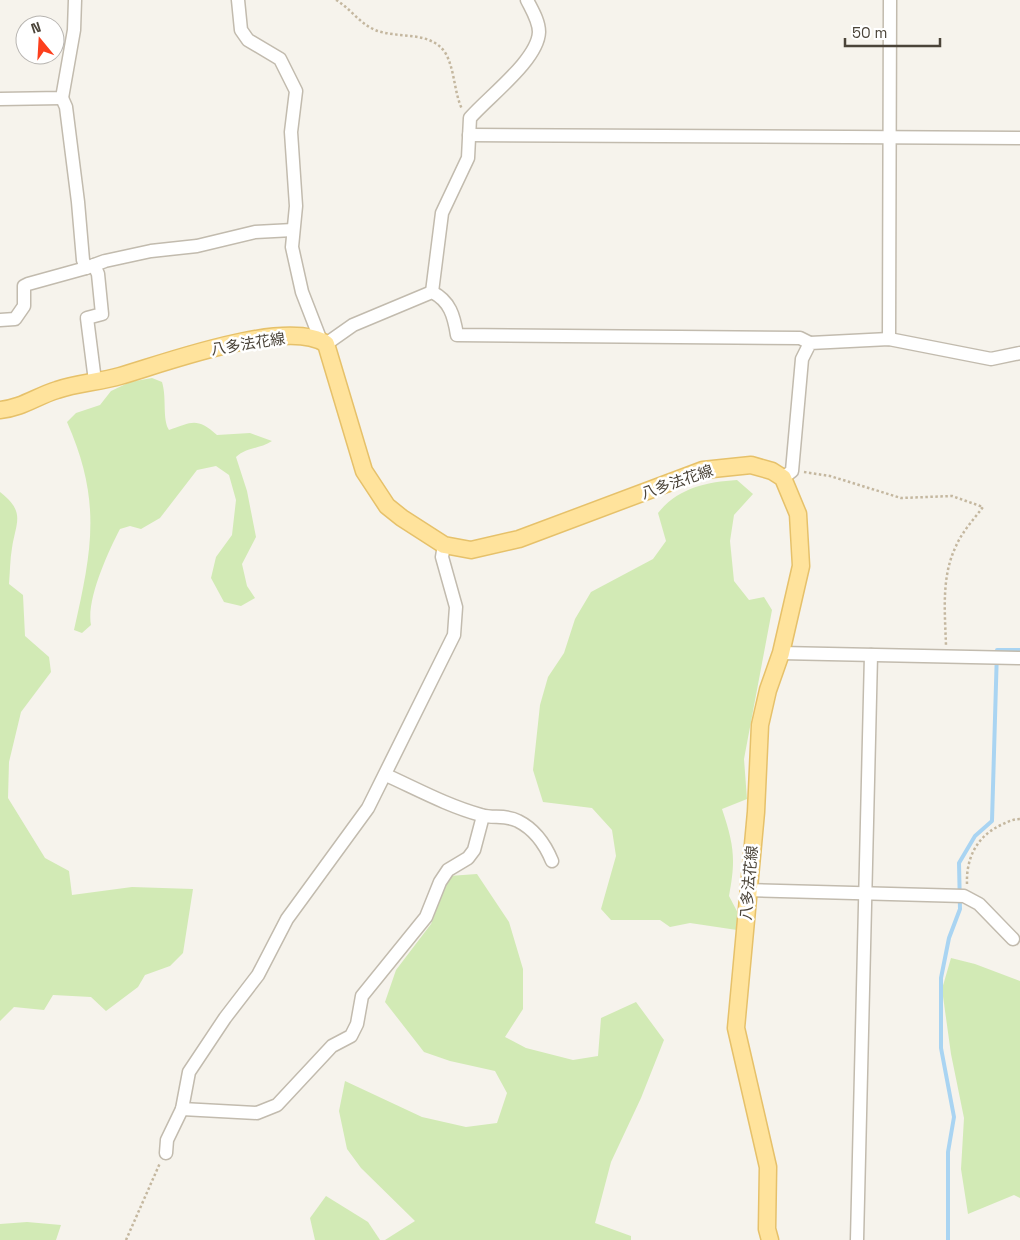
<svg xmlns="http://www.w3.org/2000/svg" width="1020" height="1240" viewBox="0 0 1020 1240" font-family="'Space Grotesk','Noto Sans JP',sans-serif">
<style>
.green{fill:#d2eab5}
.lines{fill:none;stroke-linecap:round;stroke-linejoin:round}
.stream{stroke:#a9d4f2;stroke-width:4}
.minor-casing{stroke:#c2bbae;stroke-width:15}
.major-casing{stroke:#e6c16a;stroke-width:19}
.path{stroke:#c4b79f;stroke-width:2.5;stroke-dasharray:2.5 2.5;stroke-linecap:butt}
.minor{stroke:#fff;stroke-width:12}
.major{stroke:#ffe39c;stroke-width:16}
.labels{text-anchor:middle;stroke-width:5;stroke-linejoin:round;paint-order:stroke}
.street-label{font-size:15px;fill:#4b4439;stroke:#fff}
</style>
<rect width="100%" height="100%" fill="#f6f3ec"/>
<g class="green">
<path d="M 152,378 L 162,382 C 167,398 162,419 169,430 C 192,422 197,417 217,435 L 250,433 L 272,441 C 260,449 247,447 236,457 L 247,491 L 256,537 L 242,564 L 247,586 L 255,598 L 241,606 L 224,602 L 211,578 L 216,557 L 232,535 L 236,500 L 229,475 L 216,466 L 197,470 L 160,518 L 141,529 L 130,526 L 120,529 C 108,552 86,600 91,625 L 82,633 L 74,630 C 92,550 102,501 67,422 L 76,413 L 100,405 L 111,391 L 130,382 Z"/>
<path d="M 737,480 L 753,494 L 734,515 L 730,541 L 734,581 L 749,600 L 764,597 L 772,610 L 744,759 L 747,799 L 722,809 C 734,845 736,859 729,896 L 739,915 L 737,930 L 690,923 L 670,927 L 660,920 L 611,920 L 601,909 L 616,856 L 612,830 L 592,808 L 543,802 L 533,770 L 540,705 L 548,677 L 564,653 L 575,619 L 591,592 L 653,559 L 666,541 L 658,513 C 678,488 706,482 737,480 Z"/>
<path d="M 0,492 C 26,512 16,522 12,548 C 10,559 10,572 9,584 L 23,595 L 25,636 L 49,657 L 51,672 L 21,712 L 9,762 L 8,798 L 45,858 L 69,871 L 72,895 L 132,887 L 193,889 L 183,953 L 170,966 L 145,975 L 138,987 L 106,1011 L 91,997 L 53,995 L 44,1010 L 14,1007 L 0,1021 Z"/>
<polygon points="477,874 509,922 523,969 523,1009 505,1037 526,1048 573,1060 598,1056 601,1018 636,1002 664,1040 641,1098 611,1162 595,1223 631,1236 631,1240 385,1240 415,1221 361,1168 347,1149 339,1111 345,1081 422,1117 466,1127 497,1123 507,1093 495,1071 450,1061 424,1052 385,1002 396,970 431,924 449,876"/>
<polygon points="951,958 975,964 1020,981 1020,1198 1014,1195 968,1214 961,1169 964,1118 951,1054 942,989"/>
<polygon points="326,1196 368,1222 380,1240 315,1240 310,1218"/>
<polygon points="27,1222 61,1225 56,1240 0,1240 0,1224"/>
</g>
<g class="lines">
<polyline class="stream" points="948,1240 948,1152 954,1117 941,1048 941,978 949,938 960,909 959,863 975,836 992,821 997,650 1020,650"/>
<defs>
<g id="minor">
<polyline points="238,0 241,30 248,40 280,59 296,91 291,132 296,206 292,247 302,292 321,341"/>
<polyline points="0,99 62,98 74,30 75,0"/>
<polyline points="469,135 1020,138"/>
<polyline points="94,265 98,274 102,314 87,318 95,381"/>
<polyline points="86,268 105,261 151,251 197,246 255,232 293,230"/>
<path d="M 432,292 L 442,213 L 468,158 L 470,118 C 488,97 538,60 539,32 C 539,21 532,10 527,0"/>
<polyline points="0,320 15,319 24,306 24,286 28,284 86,268 83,260 78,202 66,107 62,98"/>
<polyline points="889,339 890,0"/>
<path d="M 326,344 L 353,325 L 432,292 C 450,301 454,316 457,335 L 800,338 L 810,343"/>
<polyline points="783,478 792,471 802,359 810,343 889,339 991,359 1020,353"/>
<polyline points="781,653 1020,658"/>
<path d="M 386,775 C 417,789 448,806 481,815 C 493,819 505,814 518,821 C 534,829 545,844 552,861"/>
<polyline points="747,890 964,896 979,904 1013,939"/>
<polyline points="182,1109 257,1113 277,1105 332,1046 351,1036 357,1024 362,996 426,917 440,882 448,870 468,858 474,850 483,816"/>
<polyline points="166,1153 167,1140 182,1109 189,1072 225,1018 258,975 287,919 368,808 454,635 456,607 442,557 444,545"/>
<polyline points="857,1240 871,655"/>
</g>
<path id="major" d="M 0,410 C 22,408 37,396 57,390 C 77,383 100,382 120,376 C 162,364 288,317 326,344 L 364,471 L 387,506 L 402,518 L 444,545 L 471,550 L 519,539 L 703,470 L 751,465 L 772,471 L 783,478 L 798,514 L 801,566 L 781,653 L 768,690 L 760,725 L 756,812 L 736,1028 L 768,1167 L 767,1229 L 770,1240"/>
</defs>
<use href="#minor" class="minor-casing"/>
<use href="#major" class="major-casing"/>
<g class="path">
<path d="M 336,0 C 350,8 359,23 375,30 C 397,39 432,30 446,54 C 455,71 454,92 462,109"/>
<path d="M 804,472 L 830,476 L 901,498 L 952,496 L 983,507 C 974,519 962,532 956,546 C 941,577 945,612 946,646"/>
<path d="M 967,884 C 966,858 977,836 1001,825 C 1007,822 1013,819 1020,819"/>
<polyline points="126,1240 160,1163"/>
</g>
<use href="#minor" class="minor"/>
<use href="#major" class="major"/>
</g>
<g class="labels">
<g class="street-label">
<text transform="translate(248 344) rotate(-9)" y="5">八多法花線</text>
<text transform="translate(677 482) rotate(-19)" y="5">八多法花線</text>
<text transform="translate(749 883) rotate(-85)" y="5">八多法花線</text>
</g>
</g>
<g transform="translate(40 40) rotate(342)"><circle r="24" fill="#ffffff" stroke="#b7b4b0"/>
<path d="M0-4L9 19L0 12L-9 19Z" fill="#fc3f1d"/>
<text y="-8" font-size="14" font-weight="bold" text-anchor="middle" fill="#4b4439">N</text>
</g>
<path d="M845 38v8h95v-8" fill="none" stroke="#4b4439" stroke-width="2.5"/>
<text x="852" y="38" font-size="15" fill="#4b4439" stroke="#ffffff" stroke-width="4" paint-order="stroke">50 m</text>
</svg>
